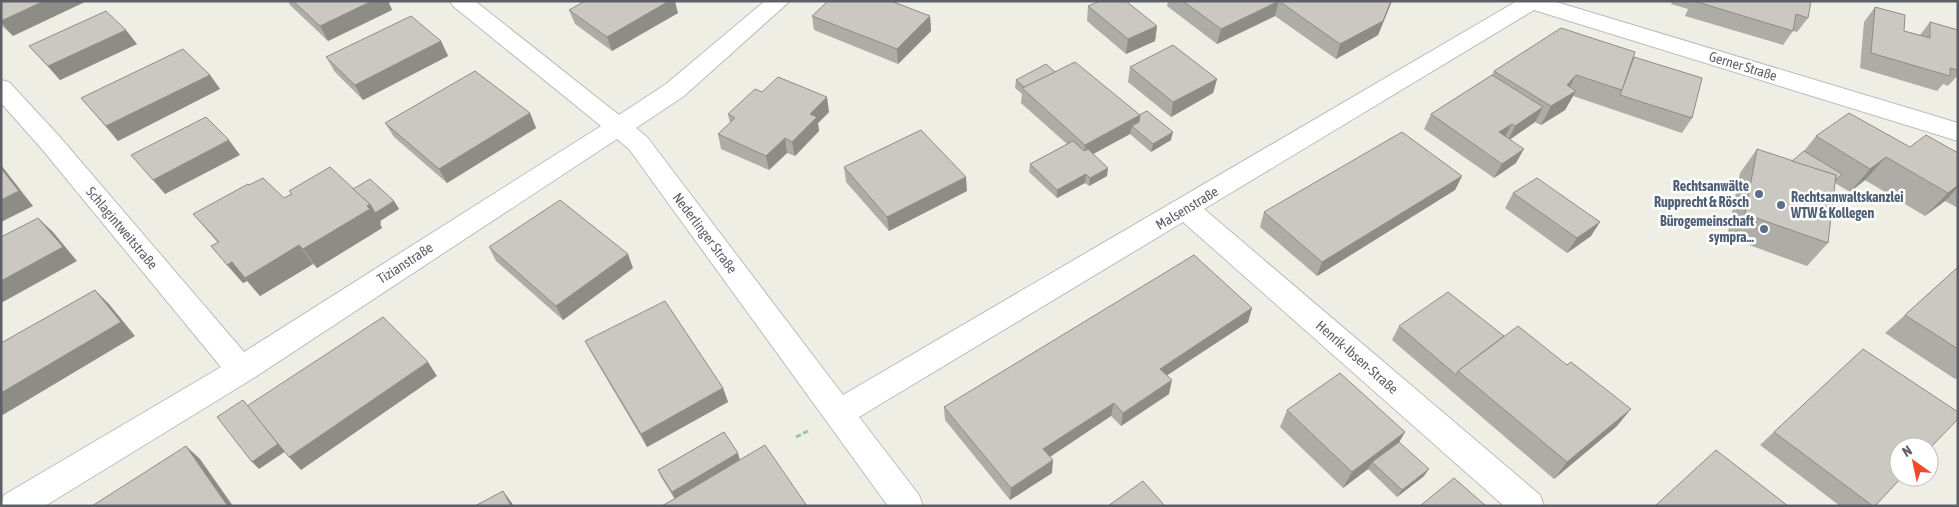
<svg xmlns="http://www.w3.org/2000/svg" width="1959" height="507" viewBox="0 0 1959 507" font-family="'Asap Condensed',sans-serif">
<style>
.lines{fill:none;stroke-linecap:round;stroke-linejoin:round}
.minor-casing{stroke:#b9bcc1;stroke-width:2}
.path{stroke:#97c7a9;stroke-width:3;stroke-dasharray:5.5 2.5;stroke-linecap:butt}
.minor{fill:#fff;fill-rule:evenodd}
.wall{fill:#aeaca6}
.shaded-wall{fill:#8d8c87}
.building{fill:#cac8c1;stroke:#8d8c87}
.service-dot{fill:#5c6f8a;stroke:#fff;stroke-width:2}
.labels{text-anchor:middle;stroke-width:5;stroke-linejoin:round;paint-order:stroke}
.street-label{font-size:14px;fill:#5c5f66;stroke:#fff}
.service-label{font-size:14px;font-weight:bold;fill:#4e5e75;stroke:#fff;text-anchor:end}
</style>
<rect width="100%" height="100%" fill="#efeee4"/>
<g class="lines">
<defs>
<polygon id="minor" points="450,1 475,1 619,115 666,84 765,1 790,1 684,96 636,128 647,137 843,395 1517,1 1553,1 1958,123 1958,141 1534,10 1204,209 1540,495 1544,506 1504,506 1183,222 859,417 919,495 923,506 888,506 629,149 617,139 252,379 45,506 1,506 4,495 221,367 41,148 1,103 1,80 9,82 59,136 244,352 601,126 453,6"/>
</defs>
<use href="#minor" class="minor-casing"/>
<polyline class="path" points="796,437 808,431"/>
<use href="#minor" class="minor"/>
</g>
<g class="wall">
<polygon points="1,1 13,36 1,25"/>
<polygon points="288,1 388,1 392,10 328,41 290,5"/>
<polygon points="1168,1 1392,1 1378,35 1336,59 1275,16 1217,44 1167,6"/>
<polygon points="1672,1 1811,1 1808,18 1797,32 1793,31 1783,45 1685,16 1688,9 1671,4"/>
<polygon points="1088,6 1157,26 1155,41 1126,54 1087,21"/>
<polygon points="1875,7 1904,31 1920,35 1930,22 1958,30 1958,75 1948,86 1943,84 1937,91 1860,68 1864,22"/>
<polygon points="569,10 678,13 612,51 575,24"/>
<polygon points="812,16 930,16 931,31 898,64 814,30"/>
<polygon points="441,41 448,56 363,100 335,72 326,57"/>
<polygon points="137,44 60,80 29,46"/>
<polygon points="1634,57 1692,118 1682,133 1573,96 1565,110 1541,125 1535,122 1510,139 1516,163 1494,178 1424,129 1431,114 1492,75 1494,71"/>
<polygon points="1130,67 1217,79 1213,93 1171,117 1128,82"/>
<polygon points="1055,72 1139,115 1171,140 1151,152 1130,134 1093,154 1107,176 1089,186 1085,183 1057,198 1029,172 1030,164 1067,144 1021,103 1022,94 1015,88 1016,80"/>
<polygon points="210,75 220,89 118,141 81,98"/>
<polygon points="762,92 829,112 818,123 819,131 795,156 787,153 769,170 721,149 718,134 730,123 728,114"/>
<polygon points="530,113 536,128 447,183 394,137 385,123"/>
<polygon points="1816,136 1958,153 1958,208 1945,201 1925,216 1865,180 1850,192 1835,183 1828,243 1807,266 1727,237 1740,173 1757,149 1792,161 1804,151"/>
<polygon points="844,167 967,191 889,231 846,182"/>
<polygon points="1462,176 1455,190 1317,276 1260,227 1264,212"/>
<polygon points="249,185 284,198 291,194 289,191 353,189 394,201 399,209 380,221 381,223 380,224 382,228 317,268 313,264 260,296 247,281 243,283 211,246 218,243 193,214"/>
<polygon points="1513,193 1591,236 1567,253 1505,208"/>
<polygon points="489,247 633,268 563,320 496,261"/>
<polygon points="1958,267 1958,377 1955,379 1885,333"/>
<polygon points="1252,308 1248,322 1167,375 1169,394 1121,426 1111,416 1050,457 1052,473 1010,500 945,420 944,407"/>
<polygon points="1399,326 1504,336 1567,365 1617,426 1554,479 1392,340"/>
<polygon points="585,341 723,388 728,402 647,447 592,354"/>
<polygon points="1863,349 1875,506 1840,506 1760,445"/>
<polygon points="1287,410 1405,432 1399,442 1424,476 1397,497 1368,469 1343,488 1280,427"/>
<polygon points="724,432 674,498 661,477 658,470"/>
</g>
<g class="shaded-wall">
<polygon points="44,1 87,1 13,36 1,22 1,21"/>
<polygon points="372,1 388,1 392,10 328,41 320,26"/>
<polygon points="669,1 675,1 678,13 612,51 607,37"/>
<polygon points="1279,1 1275,16 1217,44 1221,29"/>
<polygon points="1391,1 1392,1 1378,35 1336,59 1340,44"/>
<polygon points="930,16 931,31 898,64 897,49"/>
<polygon points="1157,26 1155,41 1126,54 1128,39"/>
<polygon points="126,30 137,44 60,80 48,66"/>
<polygon points="441,41 448,56 363,100 355,85"/>
<polygon points="210,75 220,89 118,141 106,126"/>
<polygon points="1576,75 1566,94 1576,91 1565,110 1541,125 1551,106 1567,85"/>
<polygon points="1217,79 1213,93 1171,117 1173,102"/>
<polygon points="827,97 829,112 818,123 819,131 795,156 792,142 810,114"/>
<polygon points="1543,107 1535,122 1508,141 1515,126"/>
<polygon points="530,113 536,128 447,183 439,169"/>
<polygon points="1140,115 1138,130 1132,126 1130,134 1084,159 1085,145"/>
<polygon points="1512,124 1504,138 1499,132"/>
<polygon points="1173,132 1171,140 1151,152 1153,144"/>
<polygon points="785,138 787,153 769,170 766,156"/>
<polygon points="229,140 240,155 165,194 153,180"/>
<polygon points="1524,149 1516,163 1494,178 1502,164"/>
<polygon points="1886,157 1865,180 1850,192 1870,169"/>
<polygon points="1,165 33,206 1,222"/>
<polygon points="1108,168 1107,176 1089,186 1090,178"/>
<polygon points="1086,174 1085,183 1057,198 1057,190"/>
<polygon points="1462,176 1455,190 1317,276 1322,262"/>
<polygon points="966,177 967,191 889,231 887,217"/>
<polygon points="1958,185 1958,187 1945,201 1925,216 1948,193"/>
<polygon points="394,201 399,209 380,221 381,223 380,224 382,228 317,268 303,249 370,204"/>
<polygon points="38,218 53,232 77,261 1,303 1,281"/>
<polygon points="1600,222 1591,236 1567,253 1577,238"/>
<polygon points="299,245 313,264 260,296 245,278"/>
<polygon points="628,254 633,268 563,320 556,306"/>
<polygon points="232,262 247,281 243,283 227,265"/>
<polygon points="95,290 109,304 135,336 1,416 1,393"/>
<polygon points="1252,308 1248,322 1157,382 1160,369"/>
<polygon points="428,362 437,376 301,470 289,457"/>
<polygon points="1172,380 1169,394 1121,426 1123,413"/>
<polygon points="723,388 728,402 647,447 641,434"/>
<polygon points="243,400 286,451 259,469 252,462"/>
<polygon points="1114,403 1111,416 1042,462 1043,449"/>
<polygon points="1631,409 1617,426 1554,479 1567,462"/>
<polygon points="1405,432 1395,449 1372,462 1368,469 1343,488 1352,472"/>
<polygon points="186,446 200,459 233,506 226,506"/>
<polygon points="738,453 740,460 675,499 672,492"/>
<polygon points="1053,460 1052,473 1010,500 1011,488"/>
<polygon points="1429,469 1424,476 1397,497 1402,490"/>
<polygon points="503,491 512,503 513,506 511,506"/>
</g>
<g class="building">
<polygon points="1,1 44,1 1,21"/>
<polygon points="293,1 372,1 320,26"/>
<polygon points="585,1 669,1 607,37 569,10"/>
<polygon points="828,1 891,1 930,16 897,49 812,16"/>
<polygon points="1100,1 1126,1 1157,26 1128,39 1088,6"/>
<polygon points="1183,1 1279,1 1221,29"/>
<polygon points="1279,1 1391,1 1383,21 1340,44"/>
<polygon points="1694,1 1811,1 1808,18 1796,14 1793,31"/>
<polygon points="1875,7 1905,15 1904,31 1930,38 1930,22 1958,30 1958,70 1950,68 1950,76 1871,53"/>
<polygon points="106,11 126,30 48,66 29,46"/>
<polygon points="411,16 441,41 355,85 326,57"/>
<polygon points="1561,28 1635,52 1622,90 1576,75 1567,85 1576,91 1551,106 1494,71"/>
<polygon points="1173,45 1217,79 1173,102 1130,67"/>
<polygon points="183,49 210,75 106,126 81,98"/>
<polygon points="1634,57 1702,78 1692,118 1620,95 1622,90"/>
<polygon points="1075,62 1140,115 1085,145 1022,88"/>
<polygon points="1046,64 1055,72 1024,87 1016,80"/>
<polygon points="475,71 530,113 439,169 385,123"/>
<polygon points="1492,75 1543,107 1515,126 1512,124 1499,132 1524,149 1502,164 1431,114"/>
<polygon points="778,77 827,97 810,114 817,117 792,142 785,138 766,156 718,134 735,118 728,114 755,89 762,92"/>
<polygon points="1147,111 1173,132 1153,144 1132,126 1139,122 1140,115 1139,115"/>
<polygon points="1849,113 1910,147 1926,135 1958,153 1958,185 1948,193 1886,157 1870,169 1816,136"/>
<polygon points="206,117 229,140 153,180 131,155"/>
<polygon points="921,130 966,177 887,217 844,167"/>
<polygon points="1402,132 1462,176 1322,262 1264,212"/>
<polygon points="1073,141 1084,151 1088,149 1108,168 1090,178 1086,174 1057,190 1030,164"/>
<polygon points="1757,149 1836,175 1828,243 1745,214"/>
<polygon points="1804,151 1842,174 1836,180 1836,175 1792,161"/>
<polygon points="330,167 370,204 367,206 370,209 303,249 299,245 245,278 232,262 227,265 211,246 219,242 193,214 248,184 249,185 263,178 284,198 292,194 289,191"/>
<polygon points="1,168 19,191 1,200"/>
<polygon points="1537,178 1600,222 1577,238 1513,193"/>
<polygon points="370,179 394,201 375,213 370,204 353,189"/>
<polygon points="560,200 628,254 556,306 489,247"/>
<polygon points="38,218 63,247 1,281 1,237"/>
<polygon points="1194,255 1252,308 1160,369 1172,380 1123,413 1114,403 1043,449 1053,460 1011,488 944,407"/>
<polygon points="1958,267 1958,349 1905,315"/>
<polygon points="95,290 121,322 1,393 1,343"/>
<polygon points="1448,292 1504,336 1458,371 1456,375 1399,326"/>
<polygon points="665,301 723,388 641,434 585,341"/>
<polygon points="383,317 428,362 289,457 247,406"/>
<polygon points="1518,326 1567,365 1571,362 1631,409 1567,462 1458,371"/>
<polygon points="1863,349 1958,412 1958,419 1929,449 1929,447 1899,447 1899,477 1902,477 1875,506 1873,506 1774,432"/>
<polygon points="1340,373 1405,432 1352,472 1287,410"/>
<polygon points="243,400 278,444 252,462 217,417"/>
<polygon points="724,432 738,453 672,492 658,470"/>
<polygon points="1399,442 1429,469 1402,490 1372,462"/>
<polygon points="765,445 807,506 662,506"/>
<polygon points="186,446 227,505 226,506 92,506"/>
<polygon points="1716,450 1788,506 1655,506"/>
<polygon points="1454,478 1486,506 1420,506"/>
<polygon points="1143,481 1165,506 1108,506"/>
<polygon points="503,491 511,506 475,506"/>
</g>
<g class="service-dot">
<circle cx="1759" cy="194" r="5"/>
<circle cx="1781" cy="205" r="5"/>
<circle cx="1764" cy="229" r="5"/>
</g>
<g class="labels">
<g class="street-label">
<text transform="translate(1743 66) rotate(17)" y="5">Gerner Straße</text>
<text transform="translate(1187 208) rotate(-31)" y="5">Malsenstraße</text>
<text transform="translate(122 228) rotate(50)" y="5">Schlagintweitstraße</text>
<text transform="translate(705 233) rotate(53)" y="5">Nederlinger Straße</text>
<text transform="translate(405 263) rotate(-33)" y="5">Tizianstraße</text>
<text transform="translate(1357 357) rotate(41)" y="5">Henrik-Ibsen-Straße</text>
</g>
<g class="service-label">
<text x="1749" y="191">Rechtsanwälte<tspan x="1749" dy="16">Rupprecht &amp; Rösch</tspan></text>
<text x="1791" y="202" text-anchor="start">Rechtsanwaltskanzlei<tspan x="1791" dy="16">WTW &amp; Kollegen</tspan></text>
<text x="1754" y="226">Bürogemeinschaft<tspan x="1754" dy="16">sympra...</tspan></text>
</g>
</g>
<rect width="1959" height="507" fill="none" stroke="#5c5f66" stroke-width="5"/>
<g transform="translate(1914 462) rotate(327)"><circle r="24" fill="#ffffff" stroke="#bebfc2"/>
<path d="M0-4L9 19L0 12L-9 19Z" fill="#f24928"/>
<text y="-8" font-size="14" font-weight="bold" text-anchor="middle" fill="#5c5f66">N</text>
</g>
</svg>
